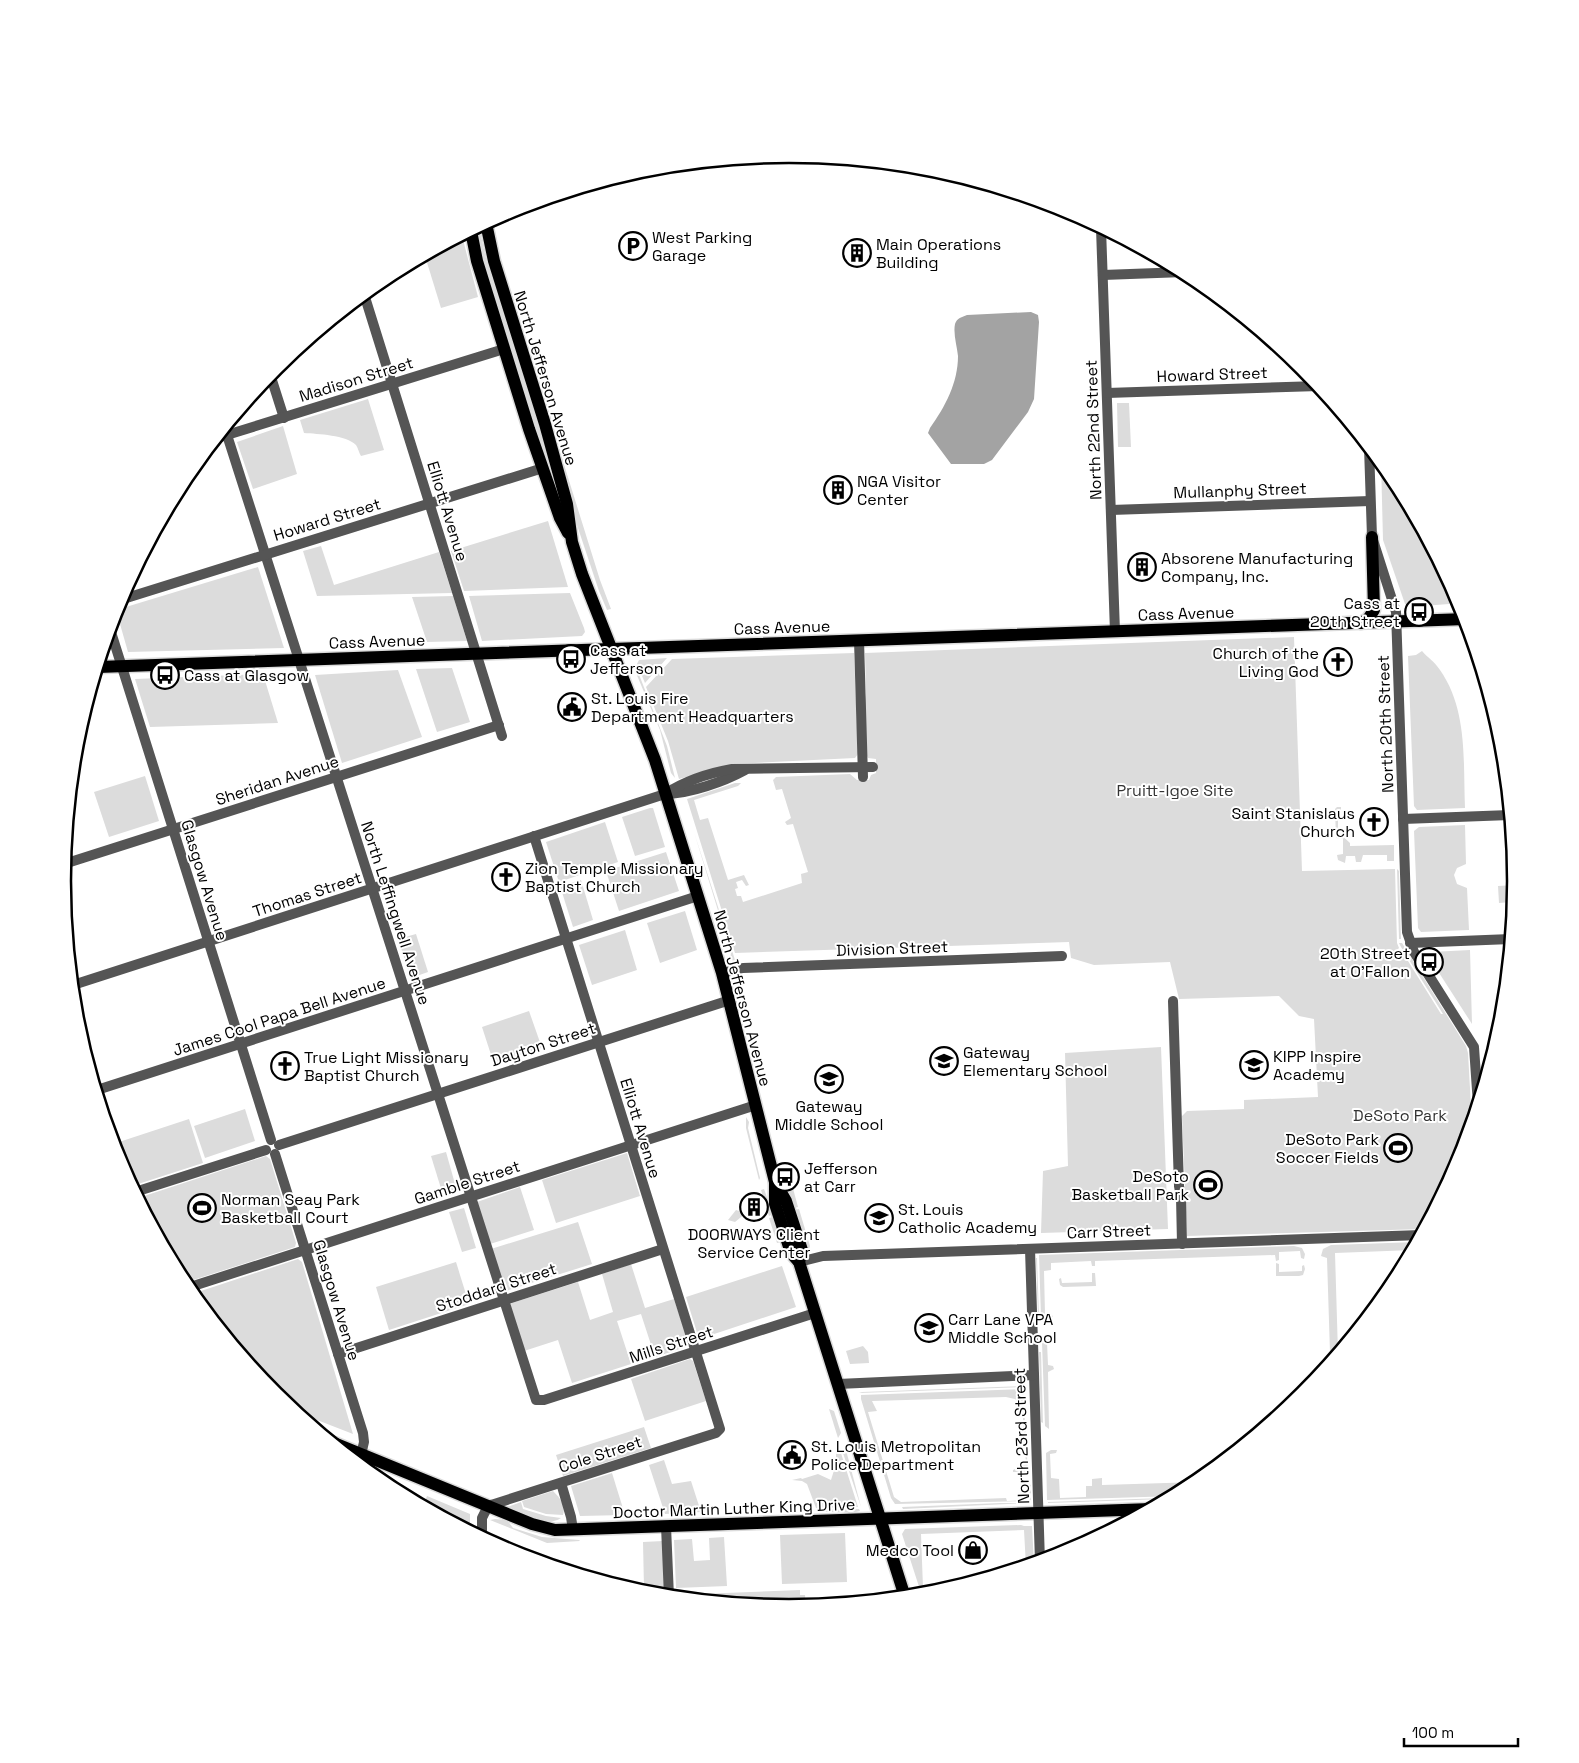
<svg xmlns="http://www.w3.org/2000/svg" width="1579" height="1763" viewBox="0 0 1579 1763" font-family="'Space Grotesk',sans-serif">
<style>
.green{fill:#dcdcdc}
.water{fill:#a3a3a3}
.lines{fill:none;stroke-linecap:round;stroke-linejoin:round}
.major-casing{stroke:#dbdbdb;stroke-width:15}
.minor{stroke:#555;stroke-width:10}
.major{stroke:#000;stroke-width:12}
.labels{text-anchor:middle;stroke-width:4;stroke-linejoin:round;paint-order:stroke}
.poi-label{font-size:16px;fill:#000;stroke:#fff;text-anchor:start}
.street-label{font-size:16px;fill:#000;stroke:#fff}
.park-label{font-size:16px;fill:#333;stroke:#fff}
.rim{fill:none;stroke:#000;stroke-width:2.5}
</style>
<rect width="100%" height="100%" fill="#fff"/>
<g class="green">
<polygon points="493,220 500,259 600,580 611,609 607,610 599,591 578,528 499,259 491,221"/>
<path d="M 479,227 L 487,263 L 501,296 L 563,506 C 527,416 499,323 475,229 Z"/>
<polygon points="462,236 478,297 441,308 425,256"/>
<path d="M 368,399 L 384,450 L 361,456 C 359,453 358,448 356,445 C 346,435 318,434 304,433 L 300,420 Z"/>
<polygon points="1117,403 1129,403 1131,447 1118,447"/>
<polygon points="283,426 297,474 253,489 237,442"/>
<polygon points="1381,461 1394,478 1449,580 1449,604 1409,607 1405,604 1383,540"/>
<polygon points="548,521 568,587 464,591 451,551"/>
<polygon points="321,546 334,585 439,552 452,593 317,596 303,551"/>
<polygon points="258,567 284,648 128,652 116,610"/>
<polygon points="570,593 584,628 585,632 582,636 482,641 469,596"/>
<polygon points="453,596 467,641 427,642 412,597"/>
<polygon points="1294,637 1302,871 1395,869 1397,943 1399,948 1398,949 1400,953 1403,953 1441,1014 1443,1014 1401,947 1399,943 1402,943 1466,1046 1468,1053 1472,1124 1461,1160 1424,1229 1187,1236 1182,1116 1187,1111 1244,1109 1244,1100 1318,1097 1314,1019 1299,1016 1279,996 1179,999 1170,962 1094,965 1071,958 1069,942 735,953 687,799 735,783 741,783 738,786 694,800 700,820 708,818 728,880 744,875 749,885 746,886 742,880 736,882 738,888 735,889 737,896 741,896 743,902 802,883 801,874 808,872 793,824 787,825 785,822 791,818 782,789 776,790 773,780 776,777 850,774 857,780 869,780 871,775 876,773 876,759 868,758 866,754 864,710 866,694 865,653"/>
<path d="M 1422,651 C 1427,657 1435,662 1440,670 C 1468,710 1463,761 1465,808 L 1417,810 L 1414,806 L 1408,656 L 1416,655 Z"/>
<polygon points="854,653 858,754 855,758 733,764 679,779 668,741 646,687 672,659"/>
<polygon points="667,658 645,683 637,664 639,660"/>
<polygon points="452,668 470,722 437,732 416,669"/>
<polygon points="398,670 422,737 342,763 315,675"/>
<polygon points="638,672 667,746 675,778 671,773 660,730 636,673"/>
<polygon points="263,674 278,723 150,727 135,679"/>
<polygon points="145,776 159,821 109,837 94,792"/>
<polygon points="1337,807 1341,807 1341,820 1338,820 1338,832 1350,843 1350,846 1394,845 1394,861 1387,861 1387,855 1363,855 1361,862 1356,862 1355,856 1346,856 1345,863 1338,860 1337,855 1343,854 1343,839 1336,838 1335,809"/>
<polygon points="650,808 653,808 665,847 635,856 622,817"/>
<polygon points="605,822 618,862 559,882 546,842"/>
<polygon points="1465,825 1466,864 1457,868 1454,875 1457,884 1467,888 1469,930 1421,932 1418,928 1414,831 1419,827"/>
<polygon points="694,832 735,960 734,962 730,958 731,953"/>
<polygon points="666,852 679,891 619,911 606,871"/>
<polygon points="1397,869 1399,871 1401,939 1399,939"/>
<polygon points="581,880 593,920 573,927 560,886"/>
<polygon points="1516,885 1514,906 1511,906 1511,902 1499,903 1498,886"/>
<polygon points="685,911 697,950 660,963 647,923"/>
<polygon points="625,930 637,970 592,985 579,945"/>
<polygon points="416,934 428,972 411,978 398,939"/>
<polygon points="1470,950 1472,1024 1434,965 1436,963 1433,960 1432,960 1429,956 1431,952"/>
<polygon points="529,1011 542,1048 494,1064 482,1027"/>
<polygon points="1161,1047 1168,1229 1041,1233 1043,1171 1068,1166 1065,1053"/>
<polygon points="245,1109 255,1141 205,1158 194,1126"/>
<polygon points="746,1117 749,1122 748,1128 760,1178 759,1180 746,1128"/>
<polygon points="189,1119 203,1163 132,1186 118,1159 113,1144"/>
<polygon points="446,1152 457,1191 443,1195 431,1156"/>
<polygon points="627,1153 640,1196 556,1223 542,1180"/>
<polygon points="266,1156 270,1159 296,1243 295,1247 184,1283 138,1198"/>
<polygon points="791,1181 798,1207 794,1208 786,1183"/>
<polygon points="520,1187 534,1230 490,1244 477,1202"/>
<polygon points="764,1189 773,1214 769,1216 761,1190"/>
<polygon points="464,1208 476,1248 462,1252 449,1212"/>
<polygon points="799,1209 810,1246 809,1249 794,1210"/>
<polygon points="736,1210 746,1213 735,1222 728,1220"/>
<polygon points="774,1217 781,1242 777,1243 769,1218"/>
<polygon points="578,1222 592,1264 506,1291 491,1249"/>
<polygon points="1417,1242 1413,1250 1335,1253 1338,1353 1330,1353 1327,1258 1321,1256 1323,1249 1331,1245"/>
<polygon points="1294,1246 1302,1248 1305,1254 1304,1259 1301,1258 1300,1251 1279,1252 1279,1260 1276,1261 1275,1255 1095,1261 1095,1266 1092,1266 1091,1261 1051,1263 1051,1270 1044,1271 1045,1314 1052,1315 1053,1317 1041,1317 1039,1255"/>
<polygon points="1036,1258 1037,1258 1039,1316 1038,1316"/>
<polygon points="298,1259 302,1262 353,1434 294,1411 275,1395 192,1294"/>
<polygon points="456,1262 469,1304 389,1330 376,1287"/>
<polygon points="1276,1263 1279,1264 1279,1272 1302,1271 1302,1266 1304,1265 1305,1269 1303,1275 1299,1276 1276,1276"/>
<polygon points="631,1264 645,1308 674,1299 688,1341 688,1345 686,1347 655,1357 641,1314 617,1321 631,1364 572,1383 558,1340 524,1351 510,1305 512,1303 578,1282 590,1320 613,1312 602,1274"/>
<polygon points="782,1266 796,1307 699,1339 686,1297"/>
<polygon points="1092,1273 1095,1273 1096,1286 1063,1287 1060,1285 1059,1279 1061,1278 1062,1283 1092,1282"/>
<polygon points="1050,1338 1053,1341 1047,1342 1048,1365 1053,1366 1054,1369 1048,1372 1049,1429 1045,1426 1042,1343"/>
<polygon points="863,1346 868,1352 869,1363 850,1364 846,1351"/>
<polygon points="1039,1352 1041,1352 1043,1423 1041,1422"/>
<polygon points="690,1359 693,1361 706,1401 645,1421 631,1379"/>
<polygon points="1023,1386 1023,1387 859,1393 862,1392"/>
<polygon points="1023,1389 1028,1472 1013,1472 1013,1470 1026,1464 1022,1404 1015,1399 1006,1397 872,1401 877,1411 868,1412 894,1497 901,1502 1006,1498 1007,1501 1027,1500 1027,1486 1025,1483 1031,1485 1031,1501 895,1504 891,1498 861,1399 861,1395"/>
<polygon points="829,1409 834,1411 841,1433 838,1438"/>
<polygon points="644,1427 651,1448 563,1476 556,1455"/>
<polygon points="840,1450 858,1507 816,1508 807,1484 802,1481 792,1480 801,1478 802,1479 818,1474 831,1480 836,1464 836,1452"/>
<polygon points="842,1450 846,1450 861,1507"/>
<polygon points="1051,1450 1057,1450 1056,1453 1050,1454 1051,1478 1059,1479 1060,1498 1086,1497 1086,1486 1092,1486 1092,1479 1102,1478 1102,1485 1198,1482 1176,1496 1047,1500 1046,1453"/>
<polygon points="664,1460 672,1484 691,1481 701,1512 665,1514 649,1465"/>
<polygon points="612,1473 625,1515 580,1516 571,1486"/>
<path d="M 553,1491 C 560,1498 566,1505 563,1515 L 546,1514 L 524,1507 L 522,1501 Z"/>
<polygon points="427,1496 470,1514 470,1527 464,1528 423,1506"/>
<polygon points="1165,1498 1165,1499 1048,1503 1048,1502"/>
<path d="M 521,1502 L 523,1509 L 546,1516 L 561,1518 C 546,1528 522,1515 507,1507 Z"/>
<polygon points="1001,1503 1030,1503 903,1509 902,1507"/>
<polygon points="859,1509 860,1511 848,1514 848,1512 820,1512 816,1510"/>
<polygon points="495,1519 507,1520 513,1528 542,1537 579,1540 580,1541 547,1543 490,1520"/>
<polygon points="1021,1525 1024,1526 1032,1526 1034,1564 1026,1566 1024,1530 921,1534 923,1588 929,1589 931,1595 922,1596 902,1534 905,1529"/>
<polygon points="845,1533 847,1582 782,1584 780,1535"/>
<polygon points="724,1537 727,1586 676,1588 674,1540 692,1539 694,1561 710,1560 709,1538"/>
<polygon points="663,1541 664,1587 644,1588 643,1542"/>
<polygon points="800,1590 800,1595 805,1595 806,1607 789,1608 673,1597 673,1595"/>
</g>
<path class="water" d="M 1031,312 L 1038,315 L 1039,322 L 1034,399 L 1028,412 L 992,460 L 984,464 L 951,464 L 928,433 L 930,428 C 945,407 958,383 958,356 C 957,346 953,334 955,324 C 957,318 962,317 967,315 Z"/>
<g class="lines">
<defs>
<g id="major">
<polyline points="486,223 494,261 545,424 567,504 572,542 582,574 655,760 722,973 775,1182 775,1204 791,1253 799,1262 905,1597"/>
<polyline points="471,231 477,261 529,429 560,518 568,533"/>
<polyline points="1361,623 1368,619 1374,610 1372,537"/>
<polyline points="98,667 1466,619"/>
<polyline points="775,1182 786,1201 802,1250 799,1262"/>
<polyline points="334,1443 532,1524 555,1530 1151,1509"/>
</g>
</defs>
<use href="#major" class="major-casing"/>
<g class="minor">
<polyline points="1101,228 1115,632"/>
<polyline points="1103,275 1184,272"/>
<polyline points="364,294 502,736"/>
<polyline points="270,374 284,418"/>
<polyline points="1107,393 1319,386"/>
<polyline points="227,435 536,1400 544,1400 815,1313"/>
<polyline points="217,438 504,349"/>
<polyline points="1369,447 1372,537 1396,612 1407,932 1414,952 1474,1047 1478,1105"/>
<polyline points="1111,510 1370,501"/>
<polyline points="120,600 543,468"/>
<polyline points="110,629 271,1140"/>
<polyline points="859,640 863,777"/>
<path d="M 666,794 C 691,793 723,782 745,770"/>
<polyline points="1403,819 1510,815"/>
<polyline points="64,864 499,725"/>
<polyline points="1410,943 1511,939"/>
<polyline points="722,973 743,968 1062,956"/>
<path d="M 73,985 L 665,794 C 685,781 709,773 732,769 L 873,767"/>
<polyline points="1173,1001 1179,1186 1181,1197 1182,1244"/>
<polyline points="97,1090 698,896"/>
<polyline points="279,1145 730,1000"/>
<polyline points="275,1154 363,1433 364,1442 361,1455"/>
<polyline points="135,1192 266,1150"/>
<polyline points="1030,1249 1040,1562"/>
<polyline points="799,1262 823,1256 1421,1235"/>
<polyline points="187,1288 756,1105"/>
<polyline points="338,1354 663,1249"/>
<polyline points="838,1384 1034,1375"/>
<polyline points="561,1483 571,1517 573,1530"/>
<polyline points="666,1526 669,1597"/>
<polyline points="482,1537 482,1518 488,1506 716,1433 720,1429 534,836"/>
</g>
<use href="#major" class="major"/>
</g>
<defs>
<symbol id="parking-ring" viewBox="-11 -11 22 22"><circle r="9.5" fill="#fff" stroke="#000" stroke-width="1.5"/><path d="M-3.5-5.5H1a3.5 3.5 0 0 1 0 7H-1V5.5H-3.5ZM-1-3.4V-.6H.8a1.4 1.4 0 0 0 0-2.8Z" fill="#000"/></symbol>
<symbol id="building-ring" viewBox="-11 -11 22 22"><circle r="9.5" fill="#fff" stroke="#000" stroke-width="1.5"/><path d="M-4-6H4V6H1V3H-1V6H-4ZM-2.5-4.3h1.7v1.8h-1.7ZM.8-4.3h1.7v1.8H.8ZM-2.5-1h1.7V.8h-1.7ZM.8-1h1.7V.8H.8Z" fill="#000"/></symbol>
<symbol id="bus-ring" viewBox="-11 -11 22 22"><circle r="9.5" fill="#fff" stroke="#000" stroke-width="1.5"/><path d="M-5-6H5V4H4V6H2V4H-2V6H-4V4H-5ZM-3.5-4V0h7V-4ZM-3.5 1.2v1.5H-2V1.2ZM2 1.2v1.5H3.5V1.2Z" fill="#000"/></symbol>
<symbol id="church-ring" viewBox="-11 -11 22 22"><circle r="9.5" fill="#fff" stroke="#000" stroke-width="1.5"/><path d="M-1.2-6h2.4v3.5h3.3v2.4h-3.3V6h-2.4V-.1h-3.3v-2.4h3.3Z" fill="#000"/></symbol>
<symbol id="civic-ring" viewBox="-11 -11 22 22"><circle r="9.5" fill="#fff" stroke="#000" stroke-width="1.5"/><path d="M-.6-6.5H3V-4.5H.6V-3L4-1V1h2V6H-6V1h2V-1L-.6-3ZM-1.2 2.5V6h2.4V2.5Z" fill="#000"/></symbol>
<symbol id="school-ring" viewBox="-11 -11 22 22"><circle r="9.5" fill="#fff" stroke="#000" stroke-width="1.5"/><path d="M0-5L7-2L0 1L-7-2ZM-4 1L0 2.5L4 1V4Q0 6-4 4Z" fill="#000"/></symbol>
<symbol id="stadium-ring" viewBox="-11 -11 22 22"><circle r="9.5" fill="#fff" stroke="#000" stroke-width="1.5"/><path d="M0-5a6.5 5 0 1 0 0 10a6.5 5 0 1 0 0-10ZM-3.5-1.8h7v3.6h-7Z" fill="#000"/></symbol>
<symbol id="shop-ring" viewBox="-11 -11 22 22"><circle r="9.5" fill="#fff" stroke="#000" stroke-width="1.5"/><path d="M-5-2.5h2.3a2.7 3.5 0 0 1 5.4 0H5L5.5 6h-11ZM-1.5-2.5h3a1.5 2.3 0 0 0-3 0Z" fill="#000"/></symbol>
</defs>
<g fill-rule="evenodd">
<use href="#parking-ring" x="617" y="230" width="32" height="32"/>
<use href="#building-ring" x="841" y="237" width="32" height="32"/>
<use href="#building-ring" x="822" y="474" width="32" height="32"/>
<use href="#building-ring" x="1126" y="551" width="32" height="32"/>
<use href="#bus-ring" x="1403" y="596" width="32" height="32"/>
<use href="#bus-ring" x="555" y="643" width="32" height="32"/>
<use href="#church-ring" x="1322" y="646" width="32" height="32"/>
<use href="#bus-ring" x="149" y="659" width="32" height="32"/>
<use href="#civic-ring" x="556" y="691" width="32" height="32"/>
<use href="#church-ring" x="1358" y="806" width="32" height="32"/>
<use href="#church-ring" x="490" y="861" width="32" height="32"/>
<use href="#bus-ring" x="1413" y="946" width="32" height="32"/>
<use href="#school-ring" x="928" y="1045" width="32" height="32"/>
<use href="#school-ring" x="1238" y="1049" width="32" height="32"/>
<use href="#church-ring" x="269" y="1050" width="32" height="32"/>
<use href="#school-ring" x="813" y="1063" width="32" height="32"/>
<use href="#stadium-ring" x="1382" y="1132" width="32" height="32"/>
<use href="#bus-ring" x="769" y="1161" width="32" height="32"/>
<use href="#stadium-ring" x="1192" y="1169" width="32" height="32"/>
<use href="#building-ring" x="738" y="1191" width="32" height="32"/>
<use href="#stadium-ring" x="186" y="1192" width="32" height="32"/>
<use href="#school-ring" x="863" y="1202" width="32" height="32"/>
<use href="#school-ring" x="913" y="1312" width="32" height="32"/>
<use href="#civic-ring" x="776" y="1439" width="32" height="32"/>
<use href="#shop-ring" x="957" y="1534" width="32" height="32"/>
</g>
<g class="labels">
<g class="poi-label">
<text x="652" y="243">West Parking<tspan x="652" dy="18">Garage</tspan></text>
<text x="876" y="250">Main Operations<tspan x="876" dy="18">Building</tspan></text>
<text x="857" y="487">NGA Visitor<tspan x="857" dy="18">Center</tspan></text>
<text x="1161" y="564">Absorene Manufacturing<tspan x="1161" dy="18">Company, Inc.</tspan></text>
<text x="1400" y="609" text-anchor="end">Cass at<tspan x="1400" dy="18">20th Street</tspan></text>
<text x="590" y="656">Cass at<tspan x="590" dy="18">Jefferson</tspan></text>
<text x="1319" y="659" text-anchor="end">Church of the<tspan x="1319" dy="18">Living God</tspan></text>
<text x="184" y="681">Cass at Glasgow</text>
<text x="591" y="704">St. Louis Fire<tspan x="591" dy="18">Department Headquarters</tspan></text>
<text x="1355" y="819" text-anchor="end">Saint Stanislaus<tspan x="1355" dy="18">Church</tspan></text>
<text x="525" y="874">Zion Temple Missionary<tspan x="525" dy="18">Baptist Church</tspan></text>
<text x="1410" y="959" text-anchor="end">20th Street<tspan x="1410" dy="18">at O'Fallon</tspan></text>
<text x="963" y="1058">Gateway<tspan x="963" dy="18">Elementary School</tspan></text>
<text x="1273" y="1062">KIPP Inspire<tspan x="1273" dy="18">Academy</tspan></text>
<text x="304" y="1063">True Light Missionary<tspan x="304" dy="18">Baptist Church</tspan></text>
<text x="829" y="1112" text-anchor="middle">Gateway<tspan x="829" dy="18">Middle School</tspan></text>
<text x="1379" y="1145" text-anchor="end">DeSoto Park<tspan x="1379" dy="18">Soccer Fields</tspan></text>
<text x="804" y="1174">Jefferson<tspan x="804" dy="18">at Carr</tspan></text>
<text x="1189" y="1182" text-anchor="end">DeSoto<tspan x="1189" dy="18">Basketball Park</tspan></text>
<text x="221" y="1205">Norman Seay Park<tspan x="221" dy="18">Basketball Court</tspan></text>
<text x="898" y="1215">St. Louis<tspan x="898" dy="18">Catholic Academy</tspan></text>
<text x="754" y="1240" text-anchor="middle">DOORWAYS Client<tspan x="754" dy="18">Service Center</tspan></text>
<text x="948" y="1325">Carr Lane VPA<tspan x="948" dy="18">Middle School</tspan></text>
<text x="811" y="1452">St. Louis Metropolitan<tspan x="811" dy="18">Police Department</tspan></text>
<text x="954" y="1556" text-anchor="end">Medco Tool</text>
</g>
<g class="street-label">
<text transform="translate(1212 374) rotate(-2)" y="6">Howard Street</text>
<text transform="translate(546 378) rotate(73)" y="6">North Jefferson Avenue</text>
<text transform="translate(356 379) rotate(-17)" y="6">Madison Street</text>
<text transform="translate(1093 430) rotate(-92)" y="6">North 22nd Street</text>
<text transform="translate(1240 490) rotate(-2)" y="6">Mullanphy Street</text>
<text transform="translate(448 511) rotate(73)" y="6">Elliott Avenue</text>
<text transform="translate(327 519) rotate(-17)" y="6">Howard Street</text>
<text transform="translate(1186 613) rotate(-2)" y="6">Cass Avenue</text>
<text transform="translate(782 627) rotate(-2)" y="6">Cass Avenue</text>
<text transform="translate(377 641) rotate(-2)" y="6">Cass Avenue</text>
<text transform="translate(1385 724) rotate(-92)" y="6">North 20th Street</text>
<text transform="translate(277 780) rotate(-18)" y="6">Sheridan Avenue</text>
<text transform="translate(205 880) rotate(73)" y="6">Glasgow Avenue</text>
<text transform="translate(307 894) rotate(-18)" y="6">Thomas Street</text>
<text transform="translate(396 913) rotate(72)" y="6">North Leffingwell Avenue</text>
<text transform="translate(892 948) rotate(-2)" y="6">Division Street</text>
<text transform="translate(743 998) rotate(75)" y="6">North Jefferson Avenue</text>
<text transform="translate(279 1016) rotate(-18)" y="6">James Cool Papa Bell Avenue</text>
<text transform="translate(543 1044) rotate(-18)" y="6">Dayton Street</text>
<text transform="translate(641 1128) rotate(73)" y="6">Elliott Avenue</text>
<text transform="translate(467 1182) rotate(-18)" y="6">Gamble Street</text>
<text transform="translate(1109 1231) rotate(-2)" y="6">Carr Street</text>
<text transform="translate(496 1287) rotate(-18)" y="6">Stoddard Street</text>
<text transform="translate(337 1300) rotate(73)" y="6">Glasgow Avenue</text>
<text transform="translate(671 1344) rotate(-18)" y="6">Mills Street</text>
<text transform="translate(1021 1436) rotate(-92)" y="6">North 23rd Street</text>
<text transform="translate(600 1454) rotate(-18)" y="6">Cole Street</text>
<text transform="translate(734 1508) rotate(-2)" y="6">Doctor Martin Luther King Drive</text>
</g>
<g class="park-label">
<text x="1175" y="796">Pruitt-Igoe Site</text>
<text x="1400" y="1121">DeSoto Park</text>
</g>
</g>
<path d="M0 0H1579V1763H0ZM71 881a718 718 0 1 1 1436 0a718 718 0 1 1-1436 0Z" fill="#fff" fill-rule="evenodd"/>
<path class="rim" d="M71 881a718 718 0 1 1 1436 0a718 718 0 1 1-1436 0Z"/>
<path d="M1404 1738v8h114v-8" fill="none" stroke="#000000" stroke-width="2.5"/>
<text x="1412" y="1738" font-size="15" fill="#000000" stroke="#ffffff" stroke-width="4" paint-order="stroke">100 m</text>
</svg>
